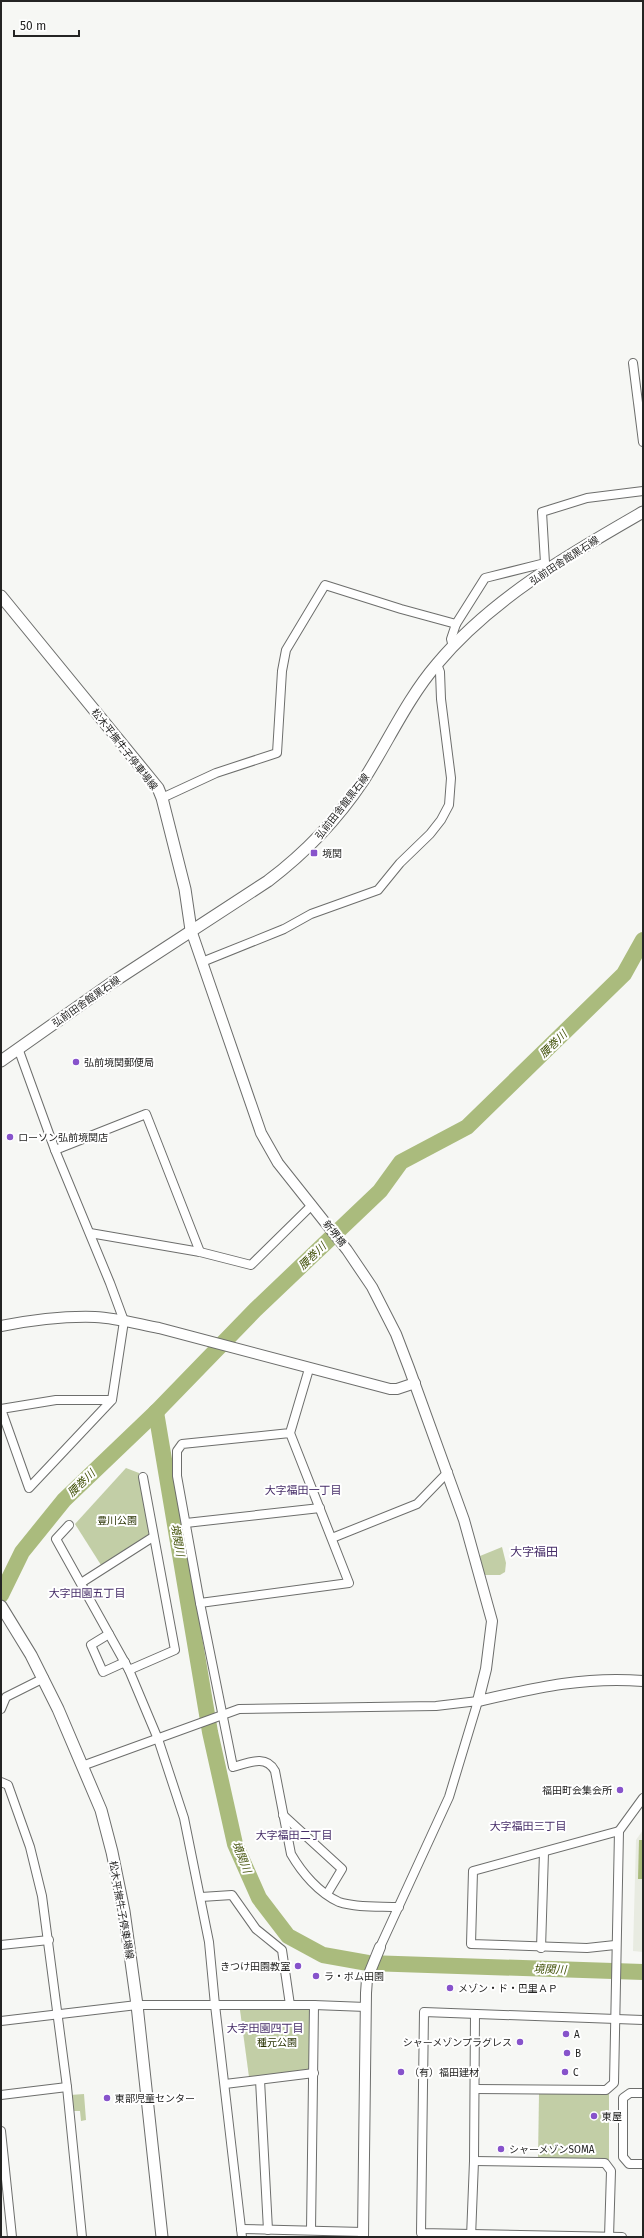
<svg xmlns="http://www.w3.org/2000/svg" width="644" height="2238" viewBox="0 0 644 2238" font-family="'Fira Sans','Noto Sans JP',sans-serif">
<style>
.built{fill:#e8ebe1}
.green{fill:#c2cea6}
.water{fill:#aabb7d}
.lines{fill:none;stroke-linecap:round;stroke-linejoin:round}
.river{stroke:#aabb7d;stroke-width:16}
.minor-casing{stroke:#6d6e6c;stroke-width:10}
.tertiary-casing{stroke:#6d6e6c;stroke-width:12}
.secondary-casing{stroke:#6d6e6c;stroke-width:13}
.minor{stroke:#fff;stroke-width:8}
.tertiary{stroke:#fff;stroke-width:10}
.secondary{stroke:#fff;stroke-width:11}
.poi-dot{fill:#8753cb;stroke:#fff;stroke-width:1.5}
.labels{text-anchor:middle;stroke-width:4;stroke-linejoin:round;paint-order:stroke}
.street-label{font-size:10px;fill:#242423;stroke:#fff}
.poi-label{font-size:10px;fill:#242423;stroke:#fff;text-anchor:start}
.park-label{font-size:10px;fill:#283202;stroke:#fff}
.water-label{font-size:11px;font-style:italic;fill:#44530b;stroke:#fff}
.neighbourhood-label{font-size:11px;fill:#462d68;stroke:#fff}
.quarter-label{font-size:12px;fill:#462d68;stroke:#fff}
</style>
<rect width="100%" height="100%" fill="#f6f7f4"/>
<polygon class="built" points="643,1830 643,1952 633,1951 636,1840"/>
<g class="green">
<polygon points="126,1468 139,1473 149,1534 101,1565 75,1524"/>
<polygon points="502,1547 506,1563 505,1572 500,1575 484,1575 480,1556"/>
<polygon points="308,2009 311,2012 312,2067 307,2070 249,2077 240,2010"/>
<polygon points="539,2093 609,2094 609,2160 538,2160"/>
<polygon points="84,2094 86,2120 81,2121 80,2111 72,2111 70,2095"/>
</g>
<polygon class="water" points="639,1840 643,1840 643,1879 638,1879"/>
<g class="lines">
<g class="river">
<polyline points="156,1412 210,1732 235,1844 259,1898 288,1936 323,1955 368,1963 643,1972"/>
<polyline points="1,1595 22,1552 64,1500 156,1412 255,1310 380,1191 401,1162 467,1127 624,974 643,940"/>
</g>
<defs>
<g id="minor">
<polyline points="633,363 643,442"/>
<polyline points="548,571 545,563 542,512 587,498 643,491"/>
<polyline points="456,624 485,578 545,563"/>
<polyline points="162,798 216,773 277,753 282,671 286,650 325,585 401,609 456,624 451,639 453,647"/>
<polyline points="202,962 284,929 311,914 378,890 400,863 430,834 441,820 449,805 451,778 441,699 440,672 437,664"/>
<polyline points="18,1048 55,1150 110,1283 124,1321 112,1400 29,1488 1,1409 56,1400 112,1400"/>
<polyline points="55,1150 146,1114 200,1252"/>
<polyline points="90,1233 200,1252 251,1265 312,1205"/>
<polyline points="290,1433 182,1444 177,1451 177,1476 200,1603 349,1583 290,1433 309,1369"/>
<polyline points="186,1523 320,1508"/>
<polyline points="69,1525 56,1539 129,1670 158,1739 184,1818 209,1942 215,2005 242,2237"/>
<polyline points="332,1538 417,1504 448,1472"/>
<polyline points="81,1583 153,1537"/>
<path d="M 200,1603 L 233,1767 C 248,1763 266,1754 275,1771 L 291,1854 C 302,1873 319,1893 339,1902 C 357,1908 380,1906 399,1907"/>
<polyline points="109,1634 91,1645 103,1672 125,1662"/>
<polyline points="129,1670 175,1650 143,1477"/>
<polyline points="1,1709 6,1697 44,1678"/>
<polyline points="82,1766 239,1709 436,1706 478,1701 449,1797 380,1947"/>
<polyline points="1,1782 8,1785 30,1847 42,1896 67,2087 82,2237"/>
<polyline points="283,1815 342,1869 327,1894"/>
<polyline points="201,1897 232,1895 256,1929 282,1950 290,2005"/>
<polyline points="1,1945 49,1940"/>
<polyline points="615,1945 587,1948 471,1944 473,1871 619,1831"/>
<polyline points="541,1948 544,1852"/>
<polyline points="1,2021 137,2005 314,2005 366,2007"/>
<polyline points="260,2080 268,2230"/>
<polyline points="225,2084 314,2073"/>
<polyline points="475,2089 606,2090 614,2083 619,1831 643,1798"/>
<polyline points="643,2093 630,2093 623,2098 623,2157 629,2164 643,2164"/>
<polyline points="1,2095 67,2087"/>
<polyline points="1,2131 12,2237"/>
<polyline points="474,2161 605,2163 611,2171 609,2237"/>
<polyline points="241,2229 363,2232"/>
<polyline points="311,2230 314,2005"/>
<polyline points="471,2237 474,2161 475,2014"/>
<polyline points="622,2237 421,2233 424,2012 643,2020"/>
</g>
<g id="tertiary">
<path d="M 191,930 L 261,1133 L 278,1163 L 347,1250 L 372,1287 L 396,1334 L 409,1368 L 464,1520 L 492,1621 L 486,1669 L 478,1701 C 535,1688 585,1676 643,1681"/>
<path d="M 1,1326 C 32,1320 64,1316 95,1317 C 117,1318 138,1324 159,1328 L 390,1389 L 397,1389 L 415,1383"/>
<polyline points="363,2237 366,1993 367,1979 380,1947"/>
</g>
<g id="secondary">
<polyline points="1,596 158,788 162,798 185,889 191,930"/>
<path d="M 1,1061 L 110,984 L 268,881 C 305,853 337,820 363,781 C 388,742 407,699 437,664 C 492,598 570,554 643,512"/>
<polyline points="1,1606 31,1655 58,1709 101,1810 112,1852 124,1911 137,2005 162,2237"/>
</g>
</defs>
<use href="#minor" class="minor-casing"/>
<use href="#tertiary" class="tertiary-casing"/>
<use href="#secondary" class="secondary-casing"/>
<use href="#minor" class="minor"/>
<use href="#tertiary" class="tertiary"/>
<use href="#secondary" class="secondary"/>
</g>
<g class="poi-dot">
<rect x="310" y="849" width="8" height="8" rx="2"/>
<circle cx="76" cy="1062" r="4"/>
<circle cx="10" cy="1137" r="4"/>
<circle cx="620" cy="1790" r="4"/>
<circle cx="298" cy="1966" r="4"/>
<circle cx="316" cy="1976" r="4"/>
<circle cx="450" cy="1988" r="4"/>
<circle cx="566" cy="2034" r="4"/>
<circle cx="520" cy="2042" r="4"/>
<circle cx="567" cy="2053" r="4"/>
<circle cx="401" cy="2072" r="4"/>
<circle cx="565" cy="2072" r="4"/>
<circle cx="107" cy="2098" r="4"/>
<circle cx="594" cy="2116" r="4"/>
<circle cx="501" cy="2149" r="4"/>
</g>
<g class="labels">
<g class="street-label">
<text transform="translate(564 560) rotate(-33)" y="4">弘前田舎館黒石線</text>
<text transform="translate(125 749) rotate(52)" y="4">松木平撫牛子停車場線</text>
<text transform="translate(342 806) rotate(-52)" y="4">弘前田舎館黒石線</text>
<text transform="translate(86 1001) rotate(-35)" y="4">弘前田舎館黒石線</text>
<text transform="translate(335 1233) rotate(52)" y="4">新堺橋</text>
<text transform="translate(122 1910) rotate(80)" y="4">松木平撫牛子停車場線</text>
</g>
<g class="poi-label">
<text x="322" y="857">境関</text>
<text x="84" y="1066">弘前境関郵便局</text>
<text x="18" y="1141">ローソン弘前境関店</text>
<text x="612" y="1794" text-anchor="end">福田町会集会所</text>
<text x="290" y="1970" text-anchor="end">きつけ田園教室</text>
<text x="324" y="1980">ラ・ポム田園</text>
<text x="458" y="1992">メゾン・ド・巴里ＡＰ</text>
<text x="574" y="2038">A</text>
<text x="512" y="2046" text-anchor="end">シャーメゾンプラグレス</text>
<text x="575" y="2057">B</text>
<text x="409" y="2076">（有）福田建材</text>
<text x="573" y="2076">C</text>
<text x="115" y="2102">東部児童センター</text>
<text x="602" y="2120">東屋</text>
<text x="509" y="2153">シャーメゾンSOMA</text>
</g>
<g class="park-label">
<text x="117" y="1524">豊川公園</text>
<text x="277" y="2046">種元公園</text>
</g>
<g class="water-label">
<text transform="translate(553 1044) rotate(-44)" y="4">腰巻川</text>
<text transform="translate(312 1256) rotate(-44)" y="4">腰巻川</text>
<text transform="translate(81 1483) rotate(-44)" y="4">腰巻川</text>
<text transform="translate(178 1540) rotate(80)" y="4">境関川</text>
<text transform="translate(242 1857) rotate(69)" y="4">境関川</text>
<text transform="translate(550 1969) rotate(2)" y="4">境関川</text>
</g>
<g class="neighbourhood-label">
<text x="303" y="1494">大字福田一丁目</text>
<text x="87" y="1597">大字田園五丁目</text>
<text x="528" y="1830">大字福田三丁目</text>
<text x="294" y="1839">大字福田二丁目</text>
<text x="265" y="2032">大字田園四丁目</text>
</g>
<g class="quarter-label">
<text x="534" y="1556">大字福田</text>
</g>
</g>
<rect width="644" height="2238" fill="none" stroke="#242423" stroke-width="4"/>
<path d="M14 30v6h65v-6" fill="none" stroke="#242423" stroke-width="2"/>
<text x="20" y="30" font-size="12" fill="#242423" stroke="#ffffff" stroke-width="3" paint-order="stroke">50 m</text>
</svg>
